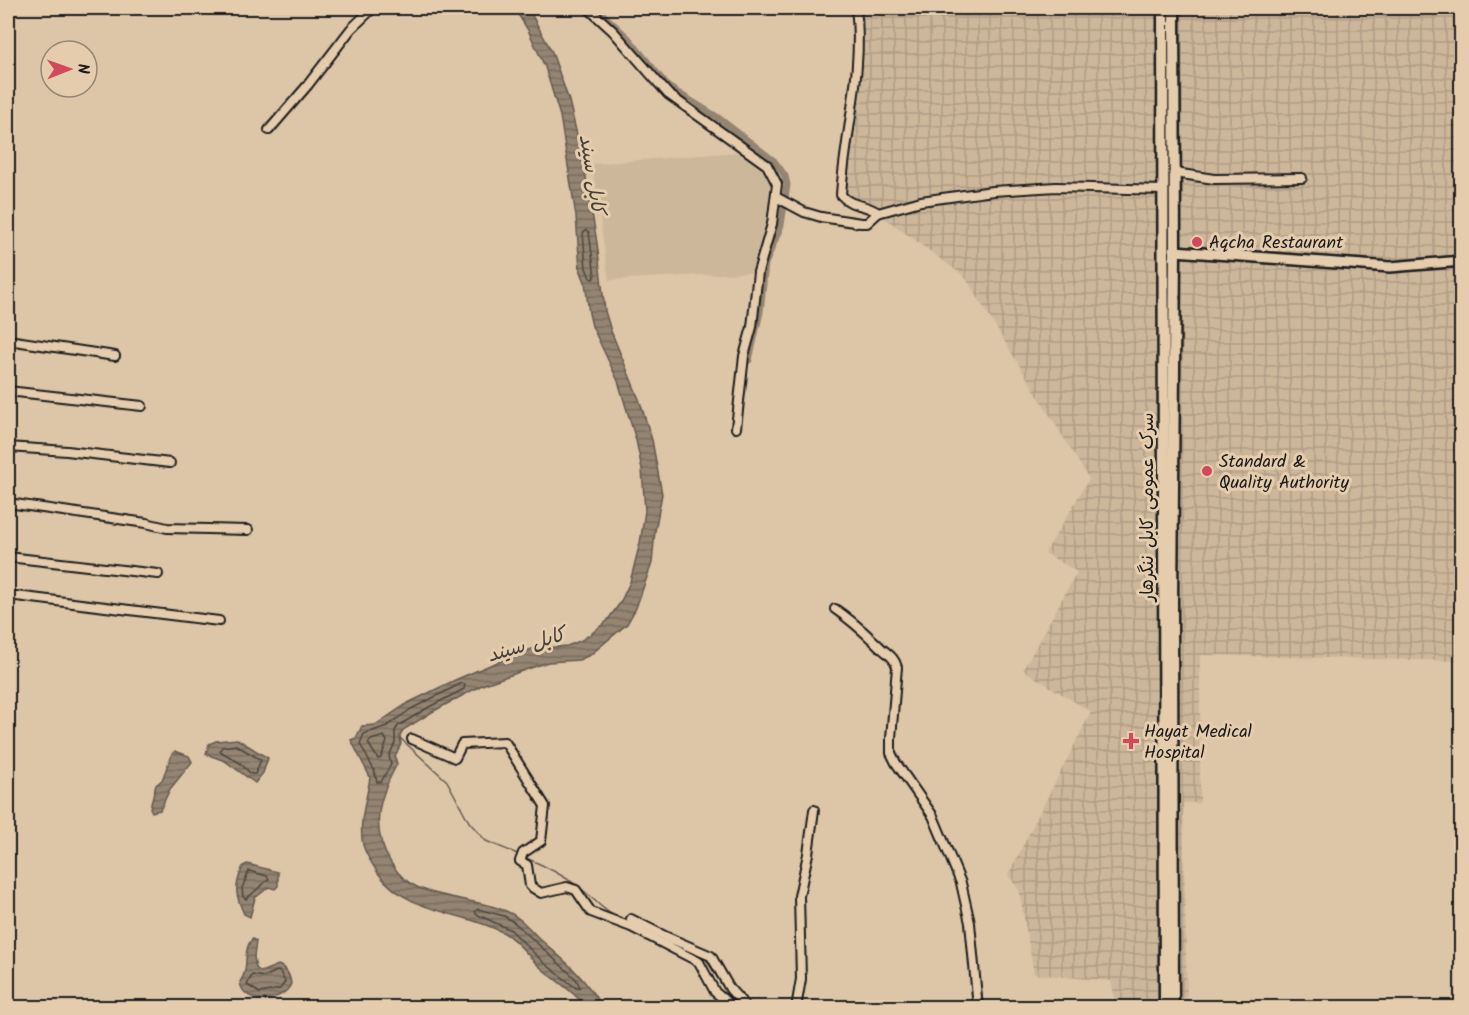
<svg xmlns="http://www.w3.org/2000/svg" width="1469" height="1015" viewBox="0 0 1469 1015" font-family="Kalam,'Playpen Sans Arabic',sans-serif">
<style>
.built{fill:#cdb79b}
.industrial{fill:url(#industrial-grid)}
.water{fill:url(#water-rules);stroke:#645a50;stroke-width:1.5}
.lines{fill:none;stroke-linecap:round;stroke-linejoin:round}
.shore{stroke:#4c463e;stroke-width:1.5}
.stream{stroke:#645a50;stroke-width:1.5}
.canal{stroke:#948472;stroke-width:7}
.minor-casing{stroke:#1c1c1c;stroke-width:12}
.major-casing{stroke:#1c1c1c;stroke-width:14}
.highway-casing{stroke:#1c1c1c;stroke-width:15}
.minor{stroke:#e5ccad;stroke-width:8}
.major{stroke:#e5ccad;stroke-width:9}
.highway{stroke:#e5ccad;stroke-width:10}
.poi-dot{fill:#d1495b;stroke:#e5ccad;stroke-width:2}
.labels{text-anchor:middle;stroke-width:6;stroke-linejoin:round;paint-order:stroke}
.poi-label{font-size:18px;fill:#1c1c1c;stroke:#e5ccad;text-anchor:start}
.street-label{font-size:18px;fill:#1c1c1c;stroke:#e5ccad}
.water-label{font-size:20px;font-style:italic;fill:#46403a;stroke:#e5ccad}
</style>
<defs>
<pattern id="industrial-grid" width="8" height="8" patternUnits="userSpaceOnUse" patternTransform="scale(1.5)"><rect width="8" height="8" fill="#cdb79b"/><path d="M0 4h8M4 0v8" fill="none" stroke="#af9d85"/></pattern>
<pattern id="water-rules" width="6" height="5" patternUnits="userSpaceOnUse" patternTransform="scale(1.5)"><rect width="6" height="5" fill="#948472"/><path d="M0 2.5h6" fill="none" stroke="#786b5d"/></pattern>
</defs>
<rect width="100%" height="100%" fill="#ddc5a7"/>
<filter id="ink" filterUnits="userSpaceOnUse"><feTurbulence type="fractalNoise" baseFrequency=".0167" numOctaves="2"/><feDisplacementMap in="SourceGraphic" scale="12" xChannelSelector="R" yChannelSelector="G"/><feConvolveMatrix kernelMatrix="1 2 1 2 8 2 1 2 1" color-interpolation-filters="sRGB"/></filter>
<g filter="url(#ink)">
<polygon class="built" points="748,151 767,165 777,184 758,272 609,280 592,164"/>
<polygon class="industrial" points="856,8 1461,8 1461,661 1200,655 1200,803 1183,803 1187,1007 1105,1007 1115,1001 1111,981 1034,974 1019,890 1008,875 1091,712 1023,670 1077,572 1045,553 1089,479 965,277 878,213 844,199 856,76"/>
<g class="water">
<path d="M 514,8 L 528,8 L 552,52 L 569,101 L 584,165 L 597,243 L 605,311 L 611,331 L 639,399 L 652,440 L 662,494 L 655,531 L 652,563 L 636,608 L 627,624 L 590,655 L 579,660 L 548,662 L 482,685 L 432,712 L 403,730 L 400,736 L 401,744 L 395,757 L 397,764 C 379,797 369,828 391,863 C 398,874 405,882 417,887 C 445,900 478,899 506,911 C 521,917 530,930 541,940 C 568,964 583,975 602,1007 L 586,1007 C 574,991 556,981 541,968 C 528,957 519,941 504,933 C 462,910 409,915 378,873 C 372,864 366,855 363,845 C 358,821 367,800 370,777 L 351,740 L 356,738 L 362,726 L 375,725 L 408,703 L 455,680 L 490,665 L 532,649 L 567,646 L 580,641 L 592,633 L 607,621 L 620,603 L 630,582 L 640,543 L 645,511 L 642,469 L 636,440 L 618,381 L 592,326 L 589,313 L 585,282 L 580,269 L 576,216 L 560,116 L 545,67 L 528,30 Z"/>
<polygon points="237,739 268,758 263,773 255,783 225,761 206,754 209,744 216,741"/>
<polygon points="175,751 189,756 192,762 170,789 160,810 152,812 150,808 156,785 162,780 172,754"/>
<path d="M 247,864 L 278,872 L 278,886 L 275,889 L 269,887 L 255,898 L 250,917 L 244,914 C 235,894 234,888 243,866 Z"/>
<path d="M 252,939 L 256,941 L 254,957 L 256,968 L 261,972 L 278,965 C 287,968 290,975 291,984 C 283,1003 243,1006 240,982 C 251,966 241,953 252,939 Z"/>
</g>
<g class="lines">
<g class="shore">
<polygon points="586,230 589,232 595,276 593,279 590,278 586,268 583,233"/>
<polygon points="462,683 465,685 464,689 429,707 398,726 395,731 395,743 389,756 391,764 381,782 377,782 374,770 360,744 364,734 387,726 411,709"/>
<polygon points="384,736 387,741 381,758 378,759 368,743 371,740"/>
<polygon points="236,745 261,760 255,774 251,774 240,763 220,751 222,747"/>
<polygon points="249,871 267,876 269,879 246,899 243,897 242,888"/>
<polygon points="478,909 504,916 515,923 576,979 580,987 576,988 543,962 511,930 476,914 475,911"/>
<polygon points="277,971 280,972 285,982 280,989 260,993 247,985 252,975 264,977"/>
</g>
<g class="stream">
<polyline points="400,738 447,781 469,822 486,841 520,855"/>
<path d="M 524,857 C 543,865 563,875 579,887 C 594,898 602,911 620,919"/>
<polyline points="704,956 725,990 739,1005"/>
</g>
<polyline class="canal" points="596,8 628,38 668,87 717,117 774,161 785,176 787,185 781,225 765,264 760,312 749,360"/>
<defs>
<g id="minor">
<polyline points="588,8 613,31 668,94 767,165 777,184 772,224 758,272 752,327 744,356 736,428"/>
<path d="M 856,8 C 864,71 845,132 841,195 C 851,207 867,204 878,213"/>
<polyline points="269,130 307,86 351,29 373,8"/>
<polyline points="1175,173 1214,179 1302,178"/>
<polyline points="776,197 804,212 821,217 861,223 867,223 878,213 921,201 993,191 1056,187 1163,190"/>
<polyline points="8,340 115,356"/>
<polyline points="8,391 142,406"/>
<polyline points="8,447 67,451 170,463"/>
<polyline points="8,503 146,523 167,528 248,530"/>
<polyline points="8,557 158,574"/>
<polyline points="8,595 219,621"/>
<path d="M 835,609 C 853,621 863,631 879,646 C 887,654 894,656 897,667 L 891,738 L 891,753 L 896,763 L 933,816 L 961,883 L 970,923 L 978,1008"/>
<polyline points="412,739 455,758 462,744 505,742 545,806 541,841 523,853 520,861 527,865 530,886 541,893 567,887 576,890 591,912 631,927 699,962 715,992 734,1008"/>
<polyline points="631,919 667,937 711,956 730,989 747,1008"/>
<polyline points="796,1008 801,979 799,896 808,854 814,810"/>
</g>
<polyline id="major" points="1175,251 1390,267 1462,261"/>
<g id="highway">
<polyline points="1163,8 1165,1008"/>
<polyline points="1173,1008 1172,605 1175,251 1174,8"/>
</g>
</defs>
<use href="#minor" class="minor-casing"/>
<use href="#major" class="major-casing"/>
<use href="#highway" class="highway-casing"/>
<use href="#minor" class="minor"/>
<use href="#major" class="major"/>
<use href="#highway" class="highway"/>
</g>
</g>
<g class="poi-dot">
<circle cx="1197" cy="242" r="6"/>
<circle cx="1207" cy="471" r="6"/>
<path d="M1128 732h6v6h6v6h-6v6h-6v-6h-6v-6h6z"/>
</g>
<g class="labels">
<g class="poi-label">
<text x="1209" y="248">Aqcha Restaurant</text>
<text x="1219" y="467">Standard &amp;<tspan x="1219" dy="21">Quality Authority</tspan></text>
<text x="1144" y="737">Hayat Medical<tspan x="1144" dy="21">Hospital</tspan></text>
</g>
<g class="street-label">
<text transform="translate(1147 507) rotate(-90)" y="6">سرک عمومی کابل ننگرهار</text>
</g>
<g class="water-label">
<text transform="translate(593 174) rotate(81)" y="7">کابل سيند</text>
<text transform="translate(526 644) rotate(-16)" y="7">کابل سيند</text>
</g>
</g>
<rect width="1469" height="1015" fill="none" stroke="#e5ccad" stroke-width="30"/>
<rect x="15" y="15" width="1439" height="985" fill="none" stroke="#1c1c1c" stroke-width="2" filter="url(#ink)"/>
<g transform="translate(69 69) rotate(89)"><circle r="28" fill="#e5ccad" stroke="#958673" stroke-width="1.5"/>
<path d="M0-4.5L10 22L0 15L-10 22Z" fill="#d1495b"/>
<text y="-9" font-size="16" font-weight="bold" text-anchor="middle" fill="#1c1c1c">N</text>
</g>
</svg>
